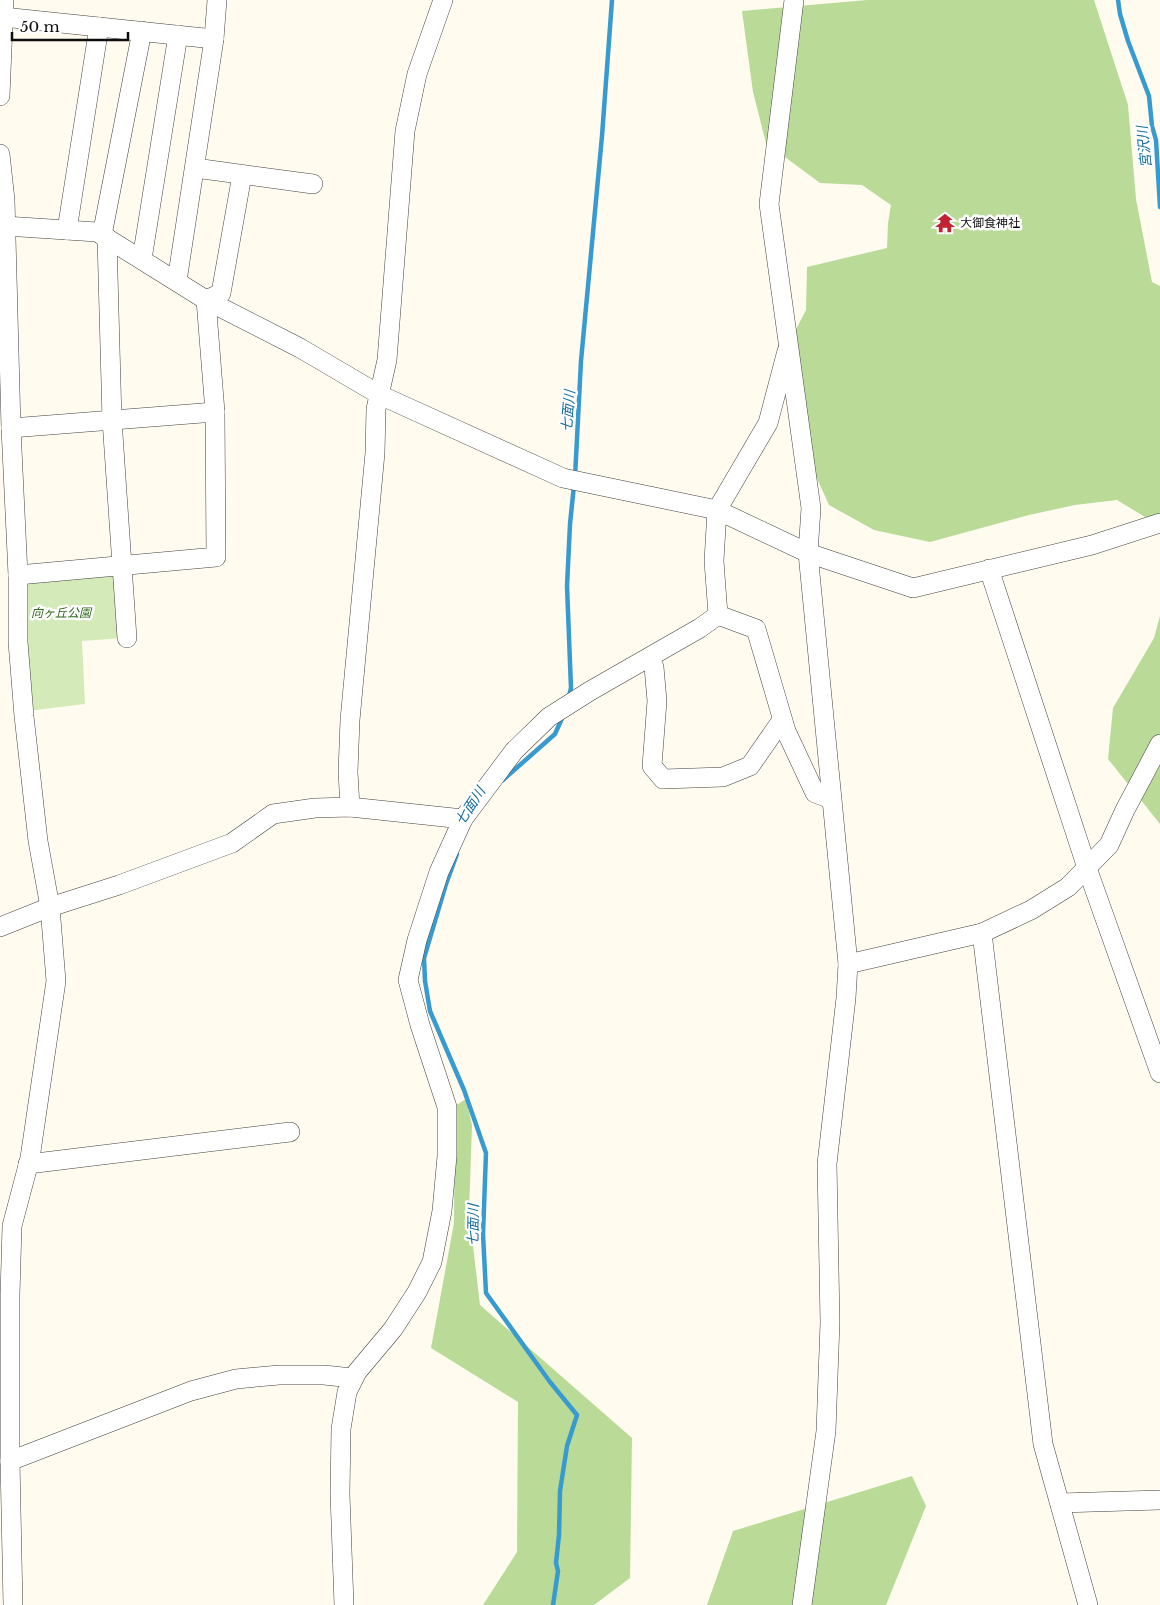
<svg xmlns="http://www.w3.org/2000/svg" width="1160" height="1605" viewBox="0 0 1160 1605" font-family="'Libre Baskerville','Noto Sans JP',serif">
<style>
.green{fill:#d4eab8}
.forest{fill:#b9db97}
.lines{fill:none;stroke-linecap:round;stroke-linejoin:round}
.stream{stroke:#389bd0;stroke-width:4.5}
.minor-casing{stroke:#414141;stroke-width:20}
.minor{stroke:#fff;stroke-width:19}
.labels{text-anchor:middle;stroke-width:5;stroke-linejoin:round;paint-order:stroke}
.poi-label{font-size:12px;fill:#0e0e0e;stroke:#fff;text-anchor:start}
.park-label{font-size:12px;font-style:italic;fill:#30671d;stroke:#fff}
.water-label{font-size:14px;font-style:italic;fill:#156ca2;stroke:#fff}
</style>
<rect width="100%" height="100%" fill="#fffbef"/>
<polygon class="green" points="117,573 122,638 82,641 85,704 28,711 25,580"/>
<g class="forest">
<polygon points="867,0 1094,0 1128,105 1136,199 1152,282 1160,286 1160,526 1117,500 1075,505 1029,515 930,542 874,530 829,505 798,436 789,343 806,310 807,267 887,248 888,223 891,205 862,185 820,183 766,143 753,92 742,11"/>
<polygon points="1160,616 1160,824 1108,759 1113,708 1154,638"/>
<polygon points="466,1099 472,1125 469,1212 480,1305 632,1438 630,1578 594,1605 483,1605 517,1552 518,1402 431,1348 454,1223 455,1106"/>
<polygon points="912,1476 926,1506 886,1605 707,1605 733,1531"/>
</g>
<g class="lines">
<g class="stream">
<polyline points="1118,0 1120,14 1128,41 1149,96 1152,126 1156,140 1160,207"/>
<polyline points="575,477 581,361 602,136 612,0"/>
<polyline points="569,696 571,688 567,586 570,524 574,485"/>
<polyline points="503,780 555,734 563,716"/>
<polyline points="457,854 446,884 424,958 425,981 430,1011 464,1090 486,1153 483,1234 486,1293 550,1382 577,1415 567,1446 560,1491 559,1535 556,1563 558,1571 553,1605"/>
</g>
<defs>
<g id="minor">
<polyline points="794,0 769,204 811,508 808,553 848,964 846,998 827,1164 830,1322 826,1431 802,1605"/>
<polyline points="3,17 214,39"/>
<polyline points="0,96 4,0"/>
<polyline points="0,154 5,200 11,428 18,575 18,642 24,716 38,841 50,907 56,981 30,1158 12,1226 10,1295 10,1461 13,1605"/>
<polyline points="195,168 313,184"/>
<polyline points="5,226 97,232 206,300 300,348 380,395 563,478 717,510 808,553 913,588 1092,545 1160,523"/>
<polyline points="67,230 99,27"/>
<polyline points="102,235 142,31"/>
<polyline points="107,238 112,420 127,638"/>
<polyline points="142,259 178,35"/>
<polyline points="177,281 214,39 217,0"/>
<polyline points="11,428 215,412"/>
<polyline points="989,569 1087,868 1160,1073"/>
<polyline points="18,575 216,557 215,412 206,300 221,293 242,175"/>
<polyline points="718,615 756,629 786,731 815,793 831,799"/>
<polyline points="649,658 654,667 657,701 652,766 663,779 723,777 750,766 782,720"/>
<polyline points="350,807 348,772 350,720 375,453 376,409 387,360 405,131 417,74 443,0"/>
<polyline points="0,927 50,907 119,885 232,843 273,814 315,808 350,807 463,819"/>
<polyline points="982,933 1043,1444 1088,1605"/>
<polyline points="848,964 982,933 1031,910 1068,887 1109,845 1125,810 1160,744"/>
<polyline points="28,1164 290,1132"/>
<polyline points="10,1461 191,1391 236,1379 279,1375 324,1375 352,1378"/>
<polyline points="1060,1503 1160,1500"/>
<polyline points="344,1605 340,1494 341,1429 347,1392 357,1372 393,1329 417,1292 432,1262 442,1211 447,1156 447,1107 420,1025 408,980 417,940 439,872 463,819 514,751 549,717 590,691 700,628 718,615 714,561 717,510 768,423 787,351"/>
</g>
</defs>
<use href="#minor" class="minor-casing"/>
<use href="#minor" class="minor"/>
</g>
<defs>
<symbol id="temple-bare" viewBox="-9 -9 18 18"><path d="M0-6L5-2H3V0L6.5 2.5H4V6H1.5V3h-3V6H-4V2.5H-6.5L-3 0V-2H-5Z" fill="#c12333" stroke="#fff" stroke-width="2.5" paint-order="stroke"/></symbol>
</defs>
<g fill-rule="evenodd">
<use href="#temple-bare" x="931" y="209" width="28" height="28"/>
</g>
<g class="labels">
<g class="poi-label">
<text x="960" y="227">大御食神社</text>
</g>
<g class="park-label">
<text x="61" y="617">向ヶ丘公園</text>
</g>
<g class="water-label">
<text transform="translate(1144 147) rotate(-96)" y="5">宮沢川</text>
<text transform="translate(568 411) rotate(-85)" y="5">七面川</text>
<text transform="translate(470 806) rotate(-57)" y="5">七面川</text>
<text transform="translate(473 1225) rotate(-89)" y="5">七面川</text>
</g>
</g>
<path d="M12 32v8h116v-8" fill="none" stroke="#0e0e0e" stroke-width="2.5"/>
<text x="20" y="32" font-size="15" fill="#0e0e0e" stroke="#ffffff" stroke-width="4" paint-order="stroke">50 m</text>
</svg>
